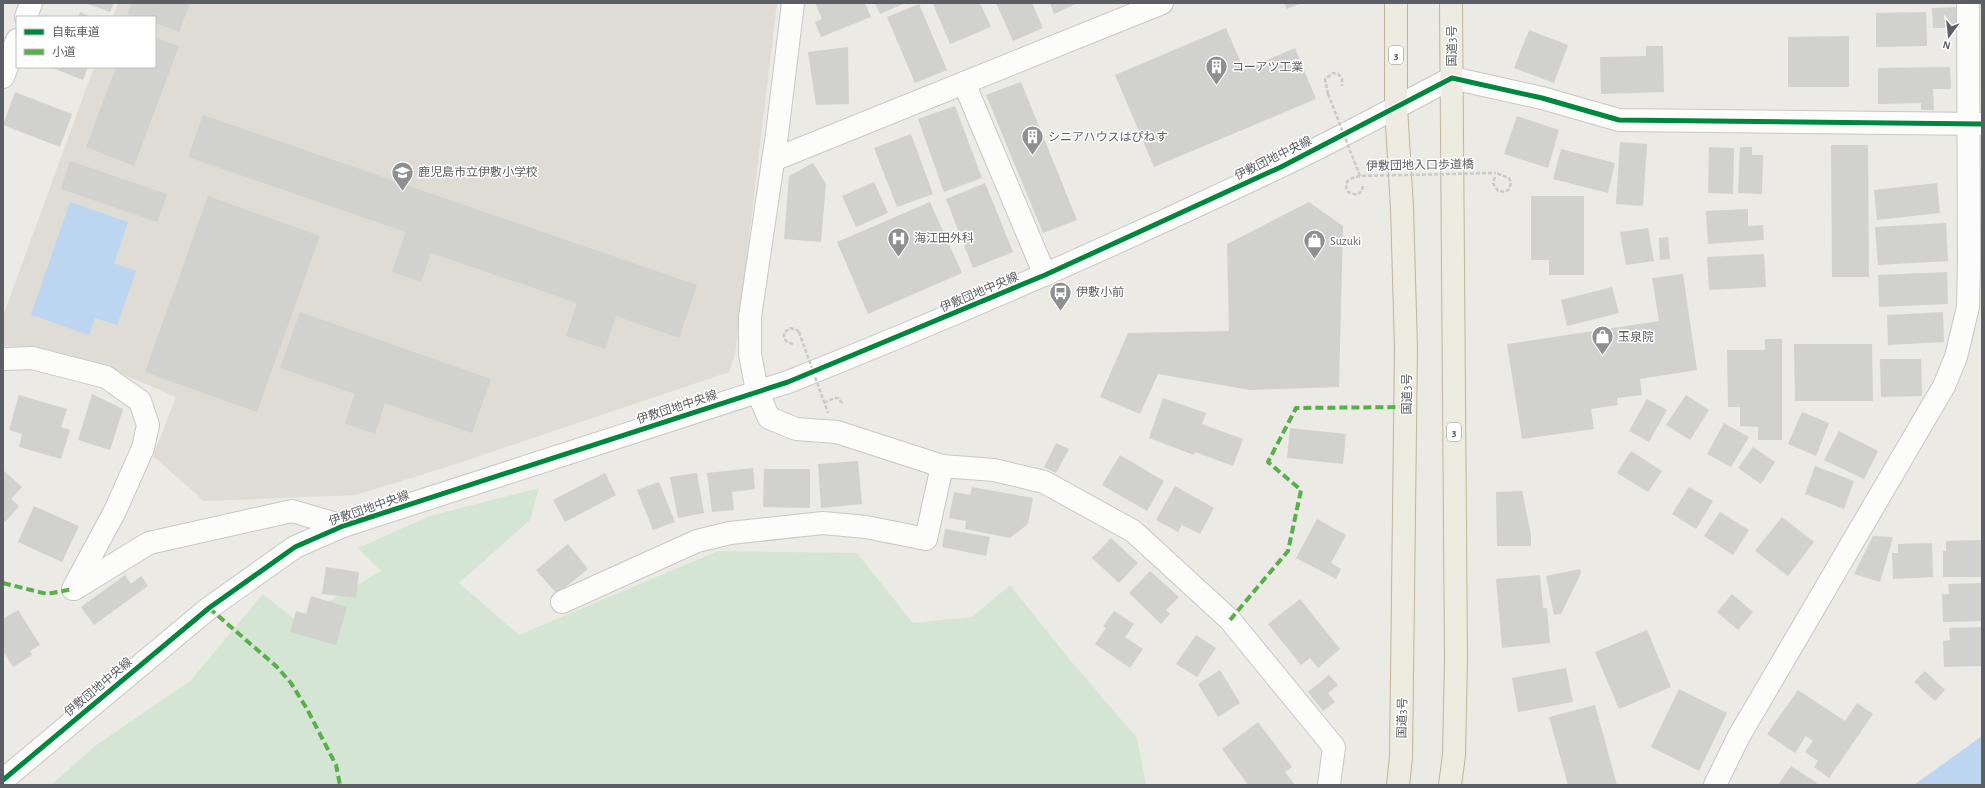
<svg xmlns="http://www.w3.org/2000/svg" width="1985" height="788" viewBox="0 0 1985 788" font-family="'Alegreya Sans','Noto Sans JP',sans-serif">
<style>
.education{fill:#dedcd5}
.green{fill:#d4e6d3}
.water{fill:#bcd6f2}
.building{fill:#d1d1ce}
.lines{fill:none;stroke-linecap:round;stroke-linejoin:round}
.street-casing{stroke:#c7c7c7;stroke-width:24}
.secondary-casing{stroke:#c7c7c5;stroke-width:24}
.highway-casing{stroke:#bfb696;stroke-width:24}
.path{stroke:#c8cbca;stroke-width:2.5;stroke-dasharray:4 2;stroke-linecap:butt}
.street{stroke:#fcfcfb;stroke-width:22}
.secondary{stroke:#fcfcfb;stroke-width:22}
.highway{stroke:#eeece1;stroke-width:22}
.path-bridge{stroke:#c8cbca;stroke-width:2.5;stroke-dasharray:4 2;stroke-linecap:butt}
.quiet{stroke:#58b04a;stroke-width:4;stroke-dasharray:8 4;stroke-linecap:butt}
.cycleway-casing{stroke:#fff;stroke-width:8}
.cycleway{stroke:#00873e;stroke-width:5}
.labels{text-anchor:middle;stroke-width:3;stroke-linejoin:round;paint-order:stroke}
.shield{fill:#fff;stroke:#8c8e91;stroke-width:1}
.shield-label{font-size:11px;font-weight:bold;fill:#5b5e62}
.street-label{font-size:12px;fill:#5b5e62;stroke:#fff}
.poi-label{font-size:12px;fill:#5b5e62;stroke:#fff;text-anchor:start}
</style>
<rect width="100%" height="100%" fill="#ebeae5"/>
<polygon class="education" points="118,3 777,3 735,355 729,372 459,463 356,495 204,501 153,456 176,397 109,368 33,346 3,346 3,316 94,67 155,67 155,17 113,17"/>
<polygon class="green" points="539,488 530,520 459,583 519,635 718,551 857,553 913,623 972,617 1010,585 1070,660 1137,738 1146,785 51,785 95,746 190,681 263,594 299,623 334,598 381,571 358,548 430,516"/>
<g class="water">
<polygon points="70,202 128,222 114,263 136,271 117,325 95,318 89,335 31,315"/>
<polygon points="1982,736 1982,785 1914,785"/>
</g>
<g class="building">
<polygon points="85,3 114,3 110,12"/>
<polygon points="131,3 190,3 179,32 155,23 155,17 137,17 128,14"/>
<polygon points="815,3 865,3 871,17 821,37 815,22 822,19"/>
<polygon points="875,3 905,3 880,14"/>
<polygon points="936,3 980,3 991,27 950,44 933,4"/>
<polygon points="996,3 1032,3 1043,28 1013,41"/>
<polygon points="1050,3 1078,3 1054,14"/>
<polygon points="1284,3 1302,3 1287,9"/>
<polygon points="919,4 947,70 915,83 887,17"/>
<polygon points="1957,7 1957,28 1933,28 1932,8"/>
<polygon points="80,12 91,17 78,17"/>
<polygon points="1926,12 1927,46 1876,47 1876,13"/>
<polygon points="1226,28 1244,70 1295,48 1316,99 1154,167 1115,75"/>
<polygon points="1529,30 1568,45 1554,83 1514,68"/>
<polygon points="1849,36 1849,87 1788,87 1788,37"/>
<polygon points="155,38 179,46 134,166 86,147 116,67 155,67"/>
<polygon points="1646,46 1663,46 1664,92 1601,94 1600,57 1646,56"/>
<polygon points="848,47 849,104 816,105 808,52"/>
<polygon points="50,67 88,67 83,80"/>
<polygon points="1950,67 1951,89 1933,89 1934,110 1921,110 1921,103 1878,104 1878,68"/>
<polygon points="1021,82 1077,220 1043,233 986,95"/>
<polygon points="15,92 72,114 60,147 3,125"/>
<polygon points="955,106 982,178 944,192 918,119"/>
<polygon points="203,115 697,285 679,338 616,316 605,349 566,336 577,303 431,253 421,282 392,272 406,232 188,157"/>
<polygon points="1517,116 1559,130 1548,168 1504,154"/>
<polygon points="911,134 933,194 897,207 874,148"/>
<polygon points="1620,142 1647,144 1643,206 1616,204"/>
<polygon points="1831,145 1868,145 1869,277 1832,277"/>
<polygon points="1709,147 1734,148 1733,194 1708,193"/>
<polygon points="1740,147 1752,147 1752,155 1763,155 1762,194 1738,193"/>
<polygon points="1561,149 1615,163 1608,193 1553,179"/>
<polygon points="70,161 167,194 157,222 61,189"/>
<polygon points="813,163 826,184 821,242 784,239 789,176"/>
<polygon points="874,182 888,213 856,227 842,196"/>
<polygon points="985,183 1013,252 973,268 946,199"/>
<polygon points="1937,183 1940,213 1877,220 1874,190"/>
<polygon points="208,196 320,236 257,412 145,372"/>
<polygon points="1531,196 1584,196 1584,275 1549,275 1549,260 1531,260"/>
<polygon points="930,202 962,273 868,314 837,242"/>
<polygon points="1309,202 1343,226 1339,387 1250,390 1158,374 1140,414 1100,397 1128,333 1229,331 1227,244"/>
<polygon points="1748,209 1748,226 1763,225 1764,240 1708,244 1706,211"/>
<polygon points="1946,223 1948,261 1878,265 1875,227"/>
<polygon points="1648,228 1654,261 1626,265 1620,232"/>
<polygon points="1668,237 1670,259 1660,260 1659,238"/>
<polygon points="1764,254 1766,287 1709,290 1707,257"/>
<polygon points="1947,272 1948,304 1879,307 1878,275"/>
<polygon points="1683,274 1697,370 1640,379 1642,395 1617,398 1618,405 1591,409 1594,429 1522,439 1507,344 1659,321 1652,278"/>
<polygon points="1612,287 1619,313 1567,326 1561,300"/>
<polygon points="300,312 491,379 472,433 385,403 375,434 345,423 355,394 280,368"/>
<polygon points="1943,312 1944,342 1888,345 1887,315"/>
<polygon points="1765,339 1782,339 1782,440 1758,440 1758,427 1740,426 1740,407 1728,407 1727,350 1765,350"/>
<polygon points="1794,344 1872,344 1873,401 1795,401"/>
<polygon points="1880,359 1921,359 1922,396 1881,397"/>
<polygon points="92,394 123,409 110,450 78,440"/>
<polygon points="19,395 67,409 61,427 70,430 61,459 19,447 22,434 9,430"/>
<polygon points="1686,395 1709,410 1690,440 1666,425"/>
<polygon points="1163,398 1206,413 1202,424 1243,439 1233,466 1195,452 1194,455 1149,438"/>
<polygon points="1647,399 1667,410 1649,442 1629,431"/>
<polygon points="1802,412 1829,423 1816,456 1788,444"/>
<polygon points="1724,423 1749,437 1731,467 1707,454"/>
<polygon points="1290,428 1346,434 1343,464 1287,458"/>
<polygon points="1839,431 1878,451 1864,479 1824,460"/>
<polygon points="1056,443 1069,449 1056,473 1044,467"/>
<polygon points="1753,447 1775,462 1761,484 1738,468"/>
<polygon points="1631,451 1662,471 1648,492 1617,473"/>
<polygon points="1120,455 1164,481 1147,511 1102,485"/>
<polygon points="858,461 862,504 821,508 818,464"/>
<polygon points="1815,466 1854,481 1844,509 1805,494"/>
<polygon points="753,468 755,489 732,492 734,510 712,512 707,473"/>
<polygon points="764,469 810,469 810,508 763,507"/>
<polygon points="3,470 22,487 11,499 19,506 5,522 3,520"/>
<polygon points="605,473 616,495 565,522 553,500"/>
<polygon points="697,473 704,513 678,518 670,477"/>
<polygon points="659,482 675,522 653,530 637,490"/>
<polygon points="1175,486 1214,508 1200,534 1182,525 1178,532 1156,520"/>
<polygon points="972,487 1033,498 1028,524 1010,538 965,529 966,521 949,518 954,492 970,495"/>
<polygon points="1689,487 1713,501 1696,529 1672,514"/>
<polygon points="1522,491 1531,535 1531,546 1497,546 1496,492"/>
<polygon points="34,506 79,526 62,562 18,542"/>
<polygon points="1720,512 1749,530 1733,555 1704,536"/>
<polygon points="1782,517 1814,542 1788,576 1755,551"/>
<polygon points="1317,519 1346,535 1331,563 1341,569 1336,579 1296,558"/>
<polygon points="945,529 990,537 986,556 942,547"/>
<polygon points="1873,536 1893,537 1880,582 1854,574"/>
<polygon points="1111,538 1138,563 1119,583 1092,558"/>
<polygon points="1982,540 1982,577 1943,577 1943,551 1946,551 1946,541"/>
<polygon points="1932,543 1933,577 1893,579 1892,553 1898,553 1898,544"/>
<polygon points="568,544 588,569 557,594 536,570"/>
<polygon points="326,567 359,572 356,598 322,594"/>
<polygon points="1580,569 1581,573 1561,614 1554,615 1546,576"/>
<polygon points="1150,571 1179,597 1166,610 1170,614 1161,624 1129,593"/>
<polygon points="125,575 131,584 141,576 148,586 94,625 81,607"/>
<polygon points="1540,575 1543,608 1547,608 1550,643 1502,648 1496,579"/>
<polygon points="1982,583 1982,621 1943,622 1942,594 1949,594 1948,584"/>
<polygon points="1732,594 1753,612 1738,630 1717,612"/>
<polygon points="311,596 347,607 336,645 290,632 296,611 306,614"/>
<polygon points="1300,599 1340,649 1318,668 1310,658 1301,665 1268,624"/>
<polygon points="18,610 40,645 30,651 32,655 13,667 3,651 3,619"/>
<polygon points="1114,611 1134,624 1125,637 1143,649 1130,668 1095,644 1106,628 1103,626"/>
<polygon points="1982,627 1982,666 1944,667 1943,641 1950,640 1949,628"/>
<polygon points="1647,630 1671,687 1619,709 1595,652"/>
<polygon points="1196,635 1216,648 1197,677 1176,664"/>
<polygon points="1566,668 1573,702 1518,712 1512,678"/>
<polygon points="1220,670 1240,703 1218,717 1198,684"/>
<polygon points="1925,671 1945,690 1935,701 1914,682"/>
<polygon points="1329,675 1338,685 1328,693 1335,702 1323,711 1308,692"/>
<polygon points="1679,689 1727,713 1699,771 1651,747"/>
<polygon points="1798,690 1845,721 1857,703 1873,714 1829,778 1814,767 1818,761 1805,752 1813,741 1806,736 1795,753 1767,734"/>
<polygon points="1595,705 1617,785 1568,785 1549,717"/>
<polygon points="1258,722 1292,767 1285,772 1295,785 1248,785 1222,749"/>
<polygon points="1791,766 1817,783 1815,785 1778,785"/>
</g>
<g class="lines">
<defs>
<g id="street">
<polyline points="793,3 777,134 750,317 750,354 757,391 769,418 796,429 837,432 942,466 994,470 1044,482 1133,531 1230,620 1334,747 1329,785"/>
<polyline points="26,17 31,3"/>
<polyline points="3,77 17,40"/>
<polyline points="1452,78 1542,98 1619,120 1982,124"/>
<polyline points="964,83 1045,275"/>
<polyline points="773,160 1162,3"/>
<polyline points="3,359 32,358 106,377 140,401 148,425 143,448 115,511 73,589"/>
<polyline points="74,589 149,543 292,511 343,526"/>
<polyline points="562,602 697,541 730,533 823,523 866,527 926,539 942,466"/>
<polyline points="1715,785 1739,736 1944,386 1956,357 1968,307 1969,262 1968,3"/>
</g>
<path id="secondary" d="M 3,780 L 209,608 L 295,547 L 343,526 L 788,382 C 954,316 1118,244 1279,167 C 1337,140 1394,108 1452,78"/>
<g id="highway">
<polyline points="1396,3 1396,107 1402,208 1406,348 1401,757 1398,785"/>
<polyline points="1450,785 1454,755 1456,659 1451,3"/>
</g>
</defs>
<use href="#street" class="street-casing"/>
<use href="#secondary" class="secondary-casing"/>
<use href="#highway" class="highway-casing"/>
<g class="path">
<polyline points="1328,94 1325,79 1333,73 1338,74 1342,79 1342,86"/>
<path d="M 1360,176 C 1351,178 1342,181 1348,192 L 1357,195 L 1362,191 L 1363,185"/>
<polyline points="1495,177 1493,183 1498,191 1505,192 1509,189 1511,183 1509,178 1496,173"/>
<polyline points="793,344 787,342 784,338 784,333 790,328 797,330 799,332"/>
<polyline points="824,403 834,398 838,398 843,404"/>
</g>
<use href="#street" class="street"/>
<use href="#secondary" class="secondary"/>
<use href="#highway" class="highway"/>
<g class="path-bridge">
<polyline points="1328,94 1360,176 1496,173"/>
<polyline points="799,332 828,413"/>
</g>
<g class="quiet">
<polyline points="3,583 47,594 73,589"/>
<polyline points="209,608 276,666 291,683 307,709 336,765 340,785"/>
<polyline points="1230,620 1288,551 1301,490 1268,462 1296,408 1407,407"/>
</g>
<defs>
<polyline id="cycleway" points="3,780 209,608 295,547 343,526 788,382 1045,275 1281,167 1452,78 1542,98 1619,120 1982,124"/>
</defs>
<use href="#cycleway" class="cycleway-casing"/>
<use href="#cycleway" class="cycleway"/>
</g>
<defs>
<symbol id="building-pin" viewBox="-11 -11 22 30"><path d="M0 17L-7.5 6A9.5 9.5 0 1 1 7.5 6Z" fill="#8d8f90" stroke="#fff"/><path d="M-4-6H4V6H1V3H-1V6H-4ZM-2.5-4.3h1.7v1.8h-1.7ZM.8-4.3h1.7v1.8H.8ZM-2.5-1h1.7V.8h-1.7ZM.8-1h1.7V.8H.8Z" fill="#fff"/></symbol>
<symbol id="school-pin" viewBox="-11 -11 22 30"><path d="M0 17L-7.5 6A9.5 9.5 0 1 1 7.5 6Z" fill="#8d8f90" stroke="#fff"/><path d="M0-5L7-2L0 1L-7-2ZM-4 1L0 2.5L4 1V4Q0 6-4 4Z" fill="#fff"/></symbol>
<symbol id="hospital-pin" viewBox="-11 -11 22 30"><path d="M0 17L-7.5 6A9.5 9.5 0 1 1 7.5 6Z" fill="#8d8f90" stroke="#fff"/><path d="M-5-5h3v3.5h4V-5h3V5h-3V1.5h-4V5h-3Z" fill="#fff"/></symbol>
<symbol id="shop-pin" viewBox="-11 -11 22 30"><path d="M0 17L-7.5 6A9.5 9.5 0 1 1 7.5 6Z" fill="#8d8f90" stroke="#fff"/><path d="M-5-2.5h2.3a2.7 3.5 0 0 1 5.4 0H5L5.5 6h-11ZM-1.5-2.5h3a1.5 2.3 0 0 0-3 0Z" fill="#fff"/></symbol>
<symbol id="bus-pin" viewBox="-11 -11 22 30"><path d="M0 17L-7.5 6A9.5 9.5 0 1 1 7.5 6Z" fill="#8d8f90" stroke="#fff"/><path d="M-5-6H5V4H4V6H2V4H-2V6H-4V4H-5ZM-3.5-4V0h7V-4ZM-3.5 1.2v1.5H-2V1.2ZM2 1.2v1.5H3.5V1.2Z" fill="#fff"/></symbol>
</defs>
<g fill-rule="evenodd">
<use href="#building-pin" x="1204" y="54" width="25" height="34"/>
<use href="#building-pin" x="1020" y="124" width="25" height="34"/>
<use href="#school-pin" x="390" y="160" width="25" height="34"/>
<use href="#hospital-pin" x="886" y="226" width="25" height="34"/>
<use href="#shop-pin" x="1302" y="228" width="25" height="34"/>
<use href="#bus-pin" x="1048" y="280" width="25" height="34"/>
<use href="#shop-pin" x="1590" y="324" width="25" height="34"/>
</g>
<g class="labels">
<g class="shield">
<rect x="1389" y="46" width="14" height="18" rx="3"/>
<rect x="1447" y="423" width="14" height="18" rx="3"/>
</g>
<g class="shield-label">
<text x="1396" y="59">3</text>
<text x="1454" y="436">3</text>
</g>
<g class="street-label">
<text transform="translate(1452 46) rotate(-90)" y="4">国道3号</text>
<text transform="translate(1273 158) rotate(-26)" y="4">伊敷団地中央線</text>
<text transform="translate(1420 165) rotate(-1)" y="4">伊敷団地入口歩道橋</text>
<text transform="translate(979 292) rotate(-23)" y="4">伊敷団地中央線</text>
<text transform="translate(1407 394) rotate(-90)" y="4">国道3号</text>
<text transform="translate(677 407) rotate(-18)" y="4">伊敷団地中央線</text>
<text transform="translate(369 508) rotate(-19)" y="4">伊敷団地中央線</text>
<text transform="translate(98 687) rotate(-40)" y="4">伊敷団地中央線</text>
<text transform="translate(1402 718) rotate(-89)" y="4">国道3号</text>
</g>
<g class="poi-label">
<text x="1232" y="71">コーアツ工業</text>
<text x="1048" y="141">シニアハウスはぴねす</text>
<text x="418" y="176">鹿児島市立伊敷小学校</text>
<text x="914" y="242">海江田外科</text>
<text x="1330" y="245">Suzuki</text>
<text x="1076" y="296">伊敷小前</text>
<text x="1618" y="341">玉泉院</text>
</g>
</g>
<rect width="1985" height="788" fill="none" stroke="#5b5e62" stroke-width="8"/>
<rect x="16" y="16" width="140" height="52" fill="#ffffff" stroke="#bdbfc0"/>
<rect x="24" y="29" width="20" height="6" fill="#00873e" stroke="#bdbfc0"/>
<text x="52" y="36" font-size="12" fill="#5b5e62">自転車道</text>
<rect x="24" y="49" width="20" height="6" fill="#58b04a" stroke="#bdbfc0"/>
<text x="52" y="56" font-size="12" fill="#5b5e62">小道</text>
<g transform="translate(1949 36) rotate(195)" stroke="#ffffff" stroke-width="3" paint-order="stroke">
<path d="M0-3L7 15L0 10L-7 15Z" fill="#5b5e62"/>
<text y="-6" font-size="11" font-weight="bold" text-anchor="middle" fill="#5b5e62">N</text>
</g>
</svg>
